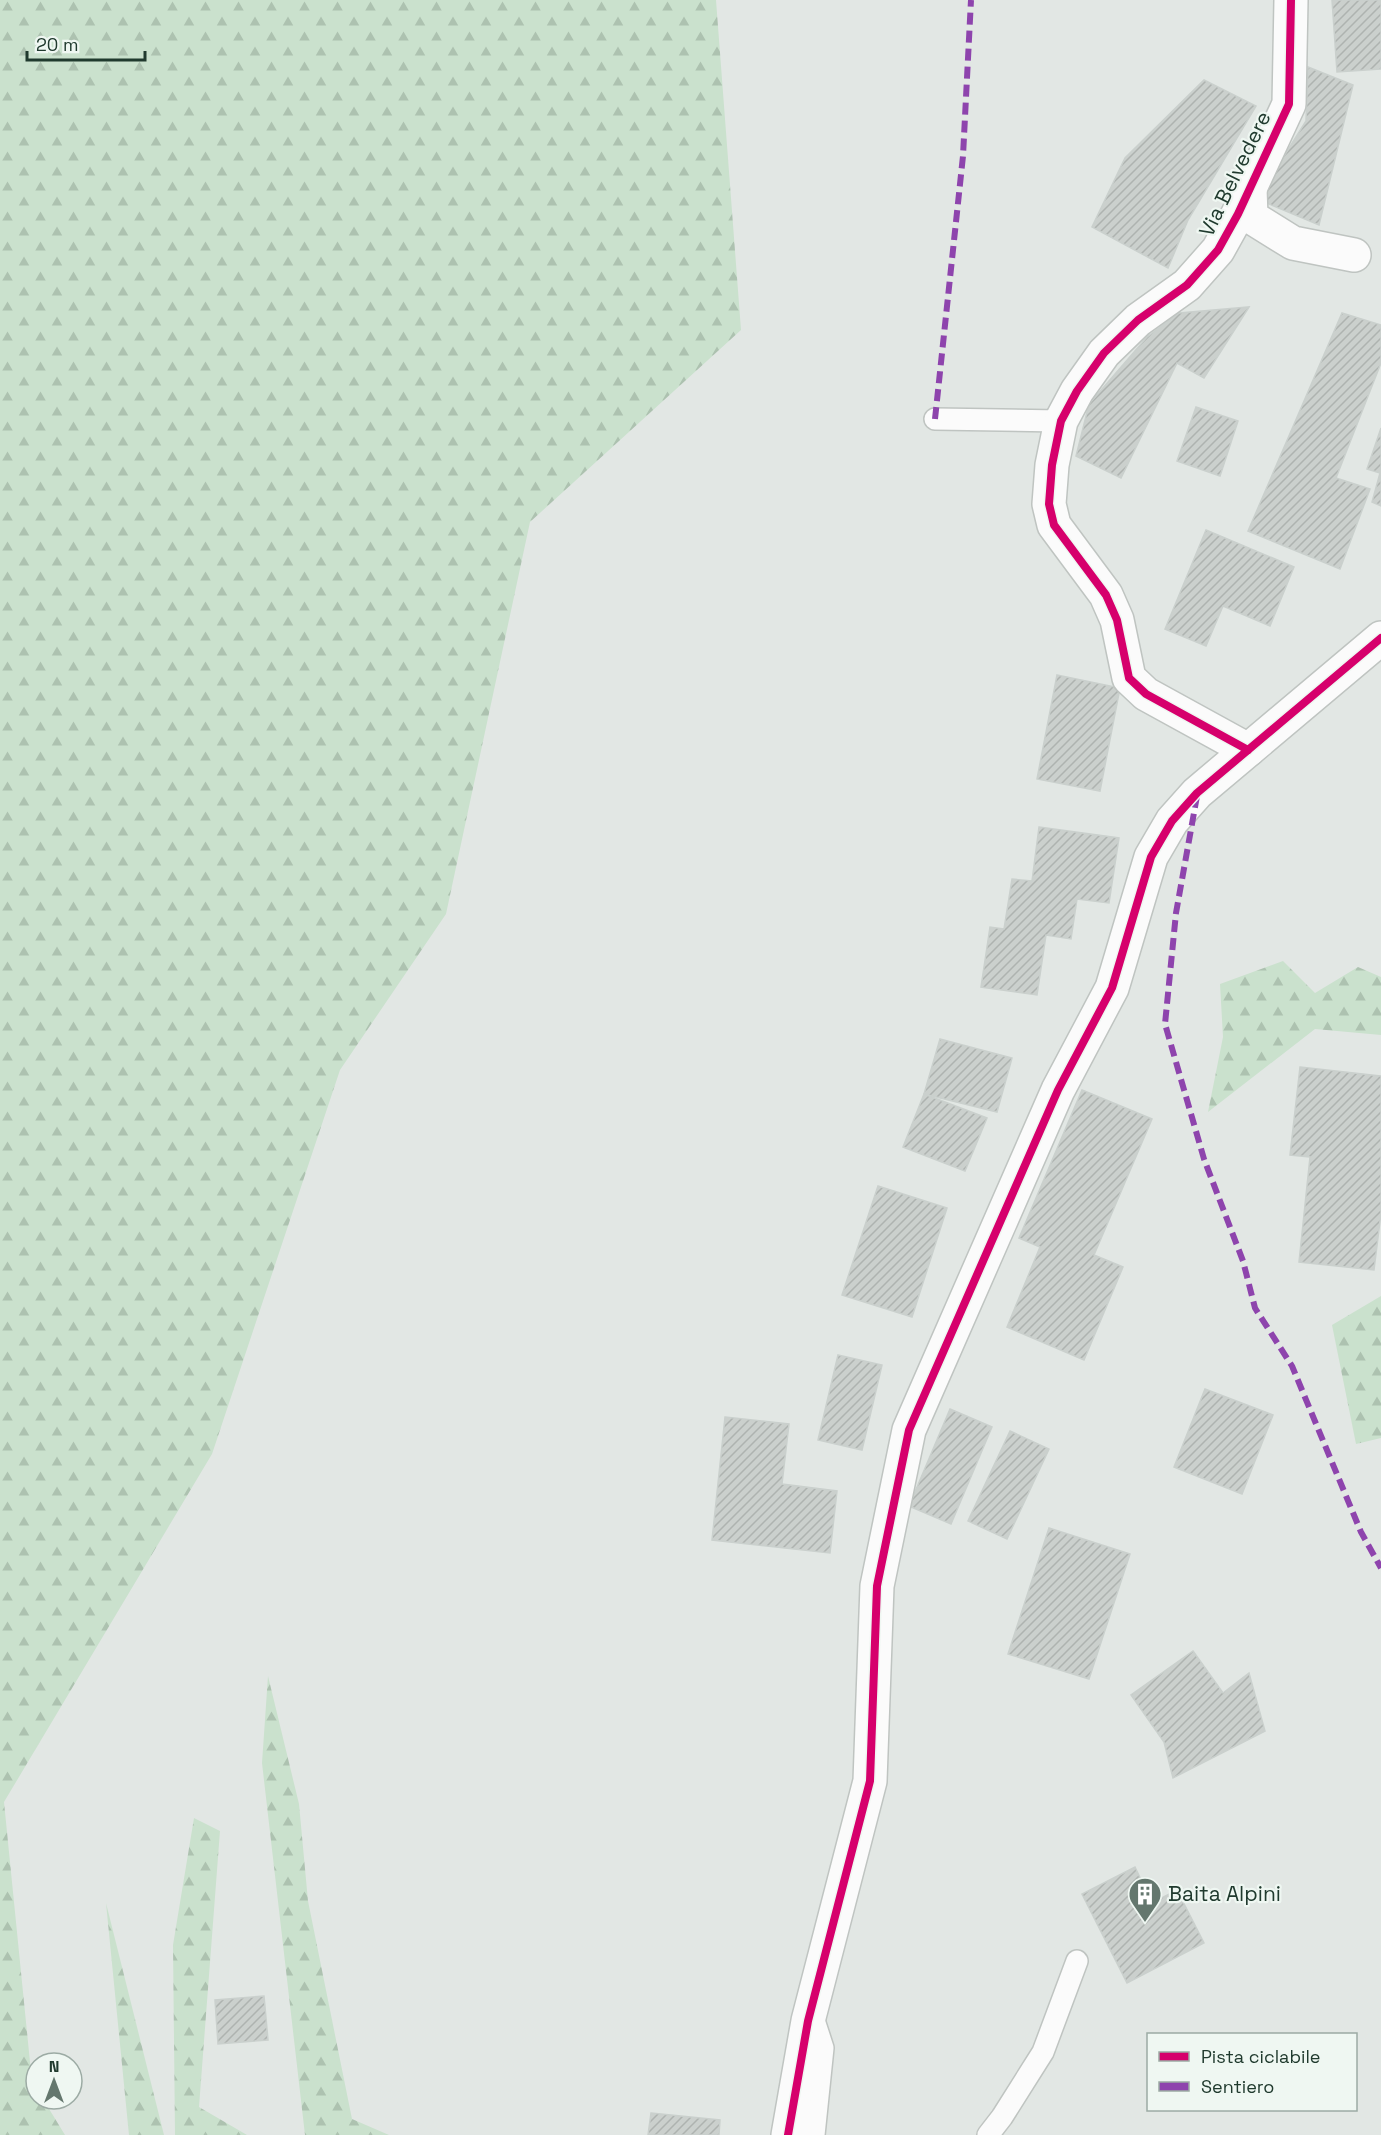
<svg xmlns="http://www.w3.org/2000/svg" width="1381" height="2135" viewBox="0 0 1381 2135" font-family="'Space Grotesk',sans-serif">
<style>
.forest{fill:url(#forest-firs)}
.building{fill:url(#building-hatch);stroke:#cad0cd;stroke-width:1.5}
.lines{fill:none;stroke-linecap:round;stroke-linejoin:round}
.lane-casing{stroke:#bfc4c1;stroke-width:24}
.street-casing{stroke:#bfc4c1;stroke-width:36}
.lane{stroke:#fbfbfb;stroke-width:21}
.street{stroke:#fbfbfb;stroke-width:33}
.quiet{stroke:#8e44ad;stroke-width:6;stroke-dasharray:12 6;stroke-linecap:butt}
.cycleway-casing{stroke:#eff7f2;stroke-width:11}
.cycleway{stroke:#d6006c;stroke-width:8}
.labels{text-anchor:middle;stroke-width:4.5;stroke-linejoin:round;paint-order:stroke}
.street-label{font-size:21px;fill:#203a2e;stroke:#eff7f2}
.poi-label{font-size:21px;fill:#203a2e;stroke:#eff7f2;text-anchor:start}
</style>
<defs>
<pattern id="forest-firs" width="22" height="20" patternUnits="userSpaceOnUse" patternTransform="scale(1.5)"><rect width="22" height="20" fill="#cae1cd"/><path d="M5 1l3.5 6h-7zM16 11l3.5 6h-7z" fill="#adc2b0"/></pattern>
<pattern id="building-hatch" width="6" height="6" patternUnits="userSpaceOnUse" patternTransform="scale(1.5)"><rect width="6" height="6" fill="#cbd0cd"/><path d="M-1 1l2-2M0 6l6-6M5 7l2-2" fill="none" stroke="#aeb3b0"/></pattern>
</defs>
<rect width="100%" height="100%" fill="#e2e7e4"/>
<g class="forest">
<polygon points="0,0 716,0 741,330 530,522 446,914 340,1070 212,1454 4,1802 32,2082 36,2088 36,2099 43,2099 65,2135 0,2135"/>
<polygon points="1283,961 1315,993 1358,967 1381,977 1381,1035 1315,1029 1208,1112 1223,1037 1220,984"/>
<polygon points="1381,1296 1381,1438 1356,1444 1332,1325"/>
<polygon points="268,1676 299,1804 308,1901 352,2119 389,2135 305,2135 262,1763"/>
<polygon points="194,1818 220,1831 199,2107 247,2135 175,2135 173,1945"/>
<polygon points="106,1903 164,2135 129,2135"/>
</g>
<g class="building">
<polygon points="1332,0 1381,0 1381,69 1337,72"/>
<polygon points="1308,67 1353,85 1319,225 1257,199 1306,121"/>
<polygon points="1204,80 1256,106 1188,220 1168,268 1092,227 1125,158"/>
<polygon points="1249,307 1204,378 1177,363 1121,478 1076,456 1089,404 1147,337 1179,313"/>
<polygon points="1342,313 1381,325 1381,363 1336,478 1370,489 1340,569 1248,531"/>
<polygon points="1196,407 1238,421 1220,476 1177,461"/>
<polygon points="1381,428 1381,506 1372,502 1380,473 1367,469"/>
<polygon points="1206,530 1294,567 1270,626 1223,606 1206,646 1165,629"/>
<polygon points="1057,675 1120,688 1100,791 1037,779"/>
<polygon points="1039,827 1119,838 1109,903 1077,899 1071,939 1046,935 1037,995 981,987 990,927 1004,929 1012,879 1032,881"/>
<polygon points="940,1039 1012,1058 997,1112 924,1094"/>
<polygon points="1300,1067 1381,1076 1381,1213 1374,1270 1299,1262 1310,1157 1290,1155"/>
<polygon points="1082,1090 1152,1119 1094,1255 1123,1267 1084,1360 1007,1327 1040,1247 1019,1238"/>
<polygon points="924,1094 987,1118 965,1171 903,1147"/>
<polygon points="878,1186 947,1208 912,1317 842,1295"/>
<polygon points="838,1355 882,1365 862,1450 818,1440"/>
<polygon points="1205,1389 1273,1415 1242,1494 1174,1467"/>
<polygon points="950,1409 992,1427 951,1524 909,1506"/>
<polygon points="725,1417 789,1424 782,1484 837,1491 830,1553 712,1540"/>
<polygon points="1010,1431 1049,1449 1007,1539 968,1521"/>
<polygon points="1049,1528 1130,1554 1089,1679 1008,1654"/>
<polygon points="1193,1651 1223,1693 1249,1673 1265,1731 1173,1778 1164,1742 1131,1695"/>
<polygon points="1135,1867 1152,1903 1177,1890 1204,1943 1127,1983 1082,1894"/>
<polygon points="264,1996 268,2040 218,2044 215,2000"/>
<polygon points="651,2113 720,2120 719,2135 648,2135"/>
</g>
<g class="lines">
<defs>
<g id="lane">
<polyline points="935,419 1061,421"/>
<polyline points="812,2014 823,2048 814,2135"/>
<polyline points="988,2135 1002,2117 1043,2052 1077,1961"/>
</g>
<g id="street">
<polyline points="1250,188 1251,217 1293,243 1354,255"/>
<polyline points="1248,750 1146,694 1129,678 1117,620 1106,595 1054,525 1049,504 1052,465 1061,421 1077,391 1104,353 1138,320 1187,285 1218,250 1238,214 1289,104 1291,0"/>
<polyline points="788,2135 808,2021 870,1781 877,1586 909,1430 1058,1090 1112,988 1151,857 1172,821 1197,793 1381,638"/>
</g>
</defs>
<use href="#lane" class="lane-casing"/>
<use href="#street" class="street-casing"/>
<use href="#lane" class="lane"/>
<use href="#street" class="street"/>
<g class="quiet">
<polyline points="935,419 963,156 971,0"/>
<polyline points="1197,796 1176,913 1165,1024 1204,1159 1243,1261 1255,1308 1292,1366 1361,1532 1381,1568"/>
</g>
<defs>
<g id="cycleway">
<polyline points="1248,750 1146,694 1129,678 1117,620 1106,595 1054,525 1049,504 1052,465 1061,421 1077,391 1104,353 1138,320 1187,285 1218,250 1238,214 1289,104 1291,0"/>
<polyline points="788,2135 808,2021 870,1781 877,1586 909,1430 1058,1090 1112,988 1151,857 1172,821 1197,793 1381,638"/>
</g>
</defs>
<use href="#cycleway" class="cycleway-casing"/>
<use href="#cycleway" class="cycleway"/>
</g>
<defs>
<symbol id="building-pin" viewBox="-11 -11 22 30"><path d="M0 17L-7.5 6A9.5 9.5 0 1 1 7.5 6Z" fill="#64776e" stroke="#eff7f2"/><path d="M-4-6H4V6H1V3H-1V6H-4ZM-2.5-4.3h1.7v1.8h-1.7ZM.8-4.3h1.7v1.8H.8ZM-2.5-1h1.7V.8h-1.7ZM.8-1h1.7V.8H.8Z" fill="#fff"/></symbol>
</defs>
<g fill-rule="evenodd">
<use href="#building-pin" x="1126" y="1875" width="38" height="52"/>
</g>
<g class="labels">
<g class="street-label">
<text transform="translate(1235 174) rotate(-64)" y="7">Via Belvedere</text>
</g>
<g class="poi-label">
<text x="1168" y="1901">Baita Alpini</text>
</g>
</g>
<rect x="1147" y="2033" width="210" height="78" fill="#eff7f2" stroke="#9caba4" stroke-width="1.5"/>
<rect x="1159" y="2052" width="30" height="9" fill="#d6006c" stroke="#9caba4" stroke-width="1.5"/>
<text x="1201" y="2063" font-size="18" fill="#203a2e">Pista ciclabile</text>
<rect x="1159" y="2082" width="30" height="9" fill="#8e44ad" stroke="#9caba4" stroke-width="1.5"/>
<text x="1201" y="2093" font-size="18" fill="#203a2e">Sentiero</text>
<g transform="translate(54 2081)"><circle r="28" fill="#eff7f2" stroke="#9caba4" stroke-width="1.5"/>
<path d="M0-4.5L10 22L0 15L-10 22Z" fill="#64776e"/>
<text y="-9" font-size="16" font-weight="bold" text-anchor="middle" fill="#203a2e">N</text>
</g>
<path d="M27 51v9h118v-9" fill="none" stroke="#203a2e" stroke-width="3"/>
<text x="36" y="51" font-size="18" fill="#203a2e" stroke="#eff7f2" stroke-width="4.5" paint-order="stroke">20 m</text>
</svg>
